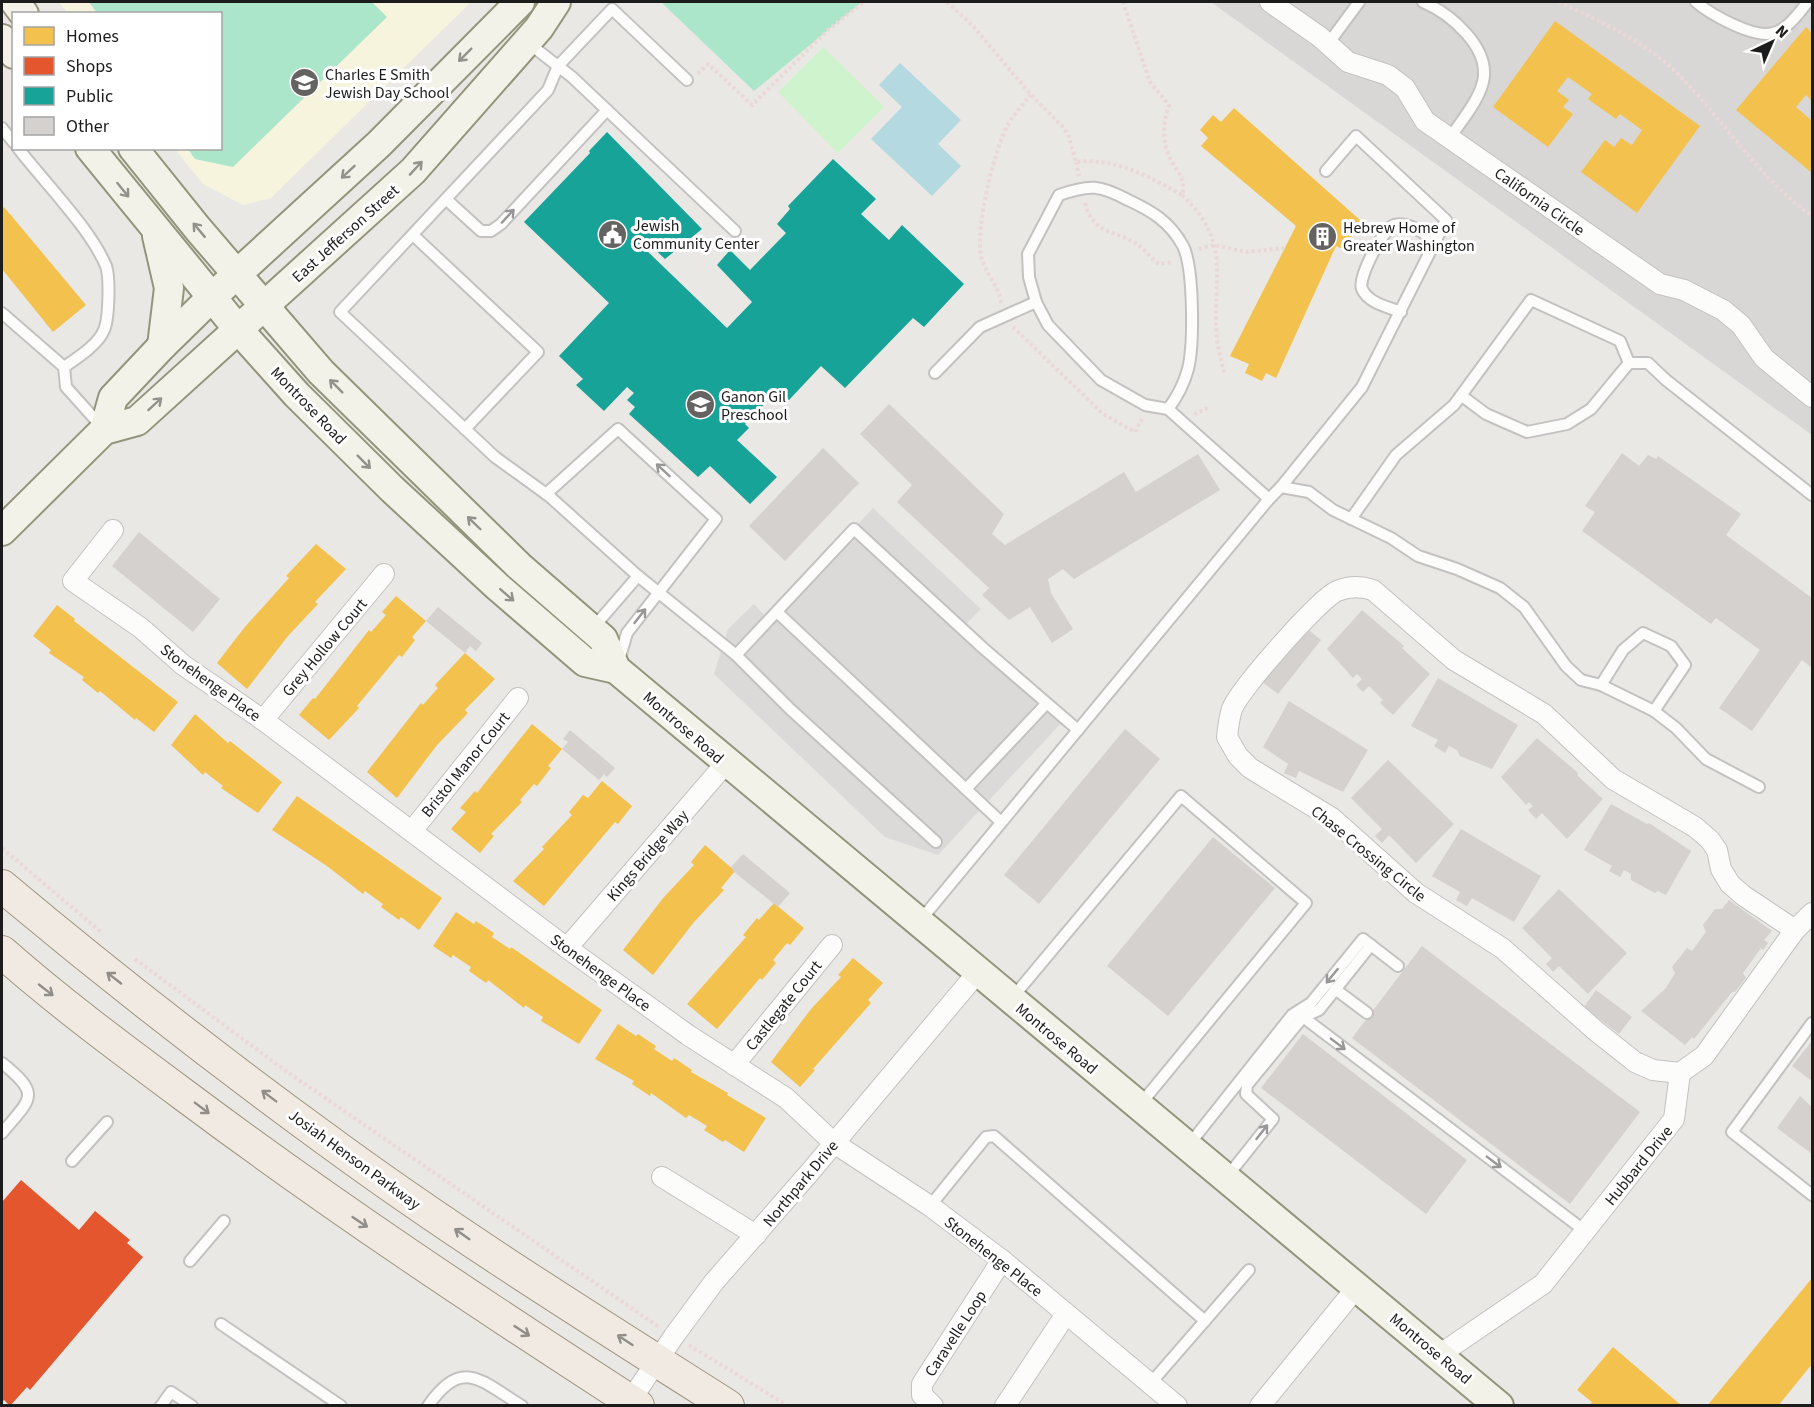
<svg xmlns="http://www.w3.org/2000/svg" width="1814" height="1407" viewBox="0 0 1814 1407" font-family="'Source Sans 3',sans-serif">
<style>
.residential{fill:#d9d7d6}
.education{fill:#f6f4dd}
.park{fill:#cff4cd}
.pitch{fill:#abe5ca}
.parking{fill:#dbdad8}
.water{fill:#b4d9e0}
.homes{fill:#f2c14e}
.shops{fill:#e4572e}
.public{fill:#17a398}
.building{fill:#d5d1ce}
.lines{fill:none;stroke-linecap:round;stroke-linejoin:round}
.lane-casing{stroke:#c3c2c0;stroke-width:14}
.street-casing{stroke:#c3c2c0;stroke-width:22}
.secondary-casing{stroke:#94947c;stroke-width:32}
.primary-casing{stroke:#a09481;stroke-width:34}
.path{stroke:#ead8d6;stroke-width:4;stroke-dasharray:3 3;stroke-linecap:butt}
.lane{stroke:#fcfcfb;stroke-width:10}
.street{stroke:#fcfcfb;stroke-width:20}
.secondary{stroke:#f2f2e8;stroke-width:28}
.primary{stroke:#f0eae2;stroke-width:32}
.oneway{stroke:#92928c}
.oneway2{stroke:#979797}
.oneway3{stroke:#918d89}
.labels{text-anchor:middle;stroke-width:6;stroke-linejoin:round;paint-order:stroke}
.poi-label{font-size:16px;fill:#1c1c1c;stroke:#fff;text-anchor:start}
.street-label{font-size:16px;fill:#1c1c1c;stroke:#fff}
</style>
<rect width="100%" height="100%" fill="#eae8e4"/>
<polygon class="residential" points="1211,2 1812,2 1812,435"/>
<polygon class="education" points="59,2 471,2 271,198 243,205 203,184 175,149 220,148 220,14 68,13"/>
<polygon class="park" points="823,47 884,107 838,153 778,92"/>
<g class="pitch">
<polygon points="89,2 372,2 387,17 233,167 195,159 188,149 220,148 220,14 97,13"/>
<polygon points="661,2 862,2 754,91"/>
</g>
<polygon class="parking" points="873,508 981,609 962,628 1065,719 938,855 885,837 714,674 728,629 754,604 770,621"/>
<polygon class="water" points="900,63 961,120 938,144 961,166 932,196 871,139 902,107 879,85"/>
<g class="homes">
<polygon points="1555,21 1700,126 1637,213 1581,172 1605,140 1614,147 1621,138 1632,145 1642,130 1620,114 1616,119 1588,99 1592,94 1568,77 1557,91 1569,100 1563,107 1573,114 1548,147 1493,107"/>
<polygon points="1806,27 1812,33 1812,101 1806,95 1796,107 1812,121 1812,173 1736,110"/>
<polygon points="1234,108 1360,220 1345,250 1336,246 1276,378 1266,373 1262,381 1245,373 1249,364 1230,356 1296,226 1201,146 1208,138 1200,130 1213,115 1221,122"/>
<polygon points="4,207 86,305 53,332 2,269 2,209"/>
<polygon points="316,544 346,569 315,602 318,604 288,636 247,689 217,663 244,628 289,578 286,576"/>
<polygon points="396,596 426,621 412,637 415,640 402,657 399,655 357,706 359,708 329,740 299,715 313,698 315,699 369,630 371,632 386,615 382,612"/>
<polygon points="57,605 75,619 74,621 178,702 154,732 136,718 135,720 100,691 98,693 82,680 84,677 49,653 51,650 33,636"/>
<polygon points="465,653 495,679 465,710 468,713 437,745 397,798 367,772 421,703 423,705 438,688 435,685"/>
<polygon points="195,714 228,743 230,741 282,782 258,813 221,788 223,786 205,772 203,775 171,745"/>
<polygon points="532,724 562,749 548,766 551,768 537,786 534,784 520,800 522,802 491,834 494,836 480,853 451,829 466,812 460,808 475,791 477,793"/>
<polygon points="602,781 632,806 618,824 615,822 544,906 513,881 544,849 542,847 572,815 569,812 583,795 588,798"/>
<polygon points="297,796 442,898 419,930 401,917 399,920 381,907 383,904 365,891 363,894 327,866 272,830"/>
<polygon points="705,845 735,871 721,888 724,890 694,922 653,975 623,950 664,897 694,865 691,862"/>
<polygon points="774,903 804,928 790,945 787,943 773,960 776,963 762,980 760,978 717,1029 687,1004 746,937 743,935 757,918 759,920"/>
<polygon points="456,912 474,924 476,921 494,933 492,937 510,949 511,947 602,1010 579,1044 541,1021 543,1017 525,1005 524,1008 488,980 486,983 469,971 471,967 453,955 451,958 433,946"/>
<polygon points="853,958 883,983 868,1000 871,1003 813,1069 815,1070 800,1087 771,1062 811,1009 841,977 838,975"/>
<polygon points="618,1024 636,1036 638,1034 656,1046 654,1049 672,1061 674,1058 692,1070 691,1072 728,1093 727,1095 766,1118 744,1152 725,1140 723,1142 704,1130 707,1126 689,1115 686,1118 651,1093 650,1096 632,1084 634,1081 595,1059"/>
<polygon points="1812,1278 1812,1364 1778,1406 1707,1406"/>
<polygon points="1613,1347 1682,1406 1589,1406 1592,1402 1577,1390"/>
</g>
<polygon class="shops" points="21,1180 79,1230 95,1211 130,1240 127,1243 143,1257 30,1390 27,1387 10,1406 4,1400 2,1402 2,1202"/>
<polygon class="public" points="607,132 702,229 665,259 649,244 644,248 727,328 752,302 717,265 730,250 750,270 786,233 777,224 790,209 788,206 833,159 876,199 861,214 889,240 902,225 964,284 924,327 913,318 845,388 821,366 789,400 778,390 745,424 749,428 737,440 777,477 750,504 710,466 698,477 629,414 635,407 627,400 634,393 627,387 604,411 576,385 583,379 559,356 609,303 524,222 590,153 589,151"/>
<g class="building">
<polygon points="889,404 1004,514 992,534 1005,545 1124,472 1136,492 1198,454 1220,490 1074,579 1063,569 1048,579 1051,593 1073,629 1052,643 1030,607 1009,620 982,595 989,588 897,502 912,485 860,434"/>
<polygon points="823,448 859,483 785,561 749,526"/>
<polygon points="1622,453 1639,466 1648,455 1656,459 1658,456 1741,514 1726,535 1812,598 1812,668 1802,660 1752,731 1719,708 1760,650 1716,618 1711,624 1582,531 1595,512 1585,506"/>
<polygon points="139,532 220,599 193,632 112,566"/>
<polygon points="438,607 482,643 476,651 470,646 465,653 426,621"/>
<polygon points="1362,610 1404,646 1402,648 1430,674 1393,715 1380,703 1383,700 1369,686 1363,692 1356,685 1362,679 1357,674 1353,678 1327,649"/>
<polygon points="1304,626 1321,640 1278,694 1261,681"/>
<polygon points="1438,678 1518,725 1492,769 1460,756 1457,750 1449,746 1445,753 1434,746 1438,740 1411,726"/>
<polygon points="1289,701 1368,750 1343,792 1299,771 1296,778 1284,773 1288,764 1263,747"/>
<polygon points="1125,729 1160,759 1039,904 1004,875"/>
<polygon points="570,730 615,768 607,777 604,774 599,780 562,749 568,742 563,739"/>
<polygon points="1537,738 1577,772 1578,776 1603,799 1567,839 1542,813 1536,819 1528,810 1533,806 1529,802 1526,805 1501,777"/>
<polygon points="1388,760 1454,824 1416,863 1389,835 1382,843 1375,836 1382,829 1351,798"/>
<polygon points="1611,804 1647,824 1649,823 1691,851 1666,895 1658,891 1655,893 1631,880 1631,874 1624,870 1620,877 1609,871 1612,866 1584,850"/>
<polygon points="1461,829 1541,876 1514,922 1472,898 1467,906 1456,900 1460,892 1432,876"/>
<polygon points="1213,837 1275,888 1168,1016 1107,966"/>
<polygon points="743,854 790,893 778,907 734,872 731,867"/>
<polygon points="1559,889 1627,953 1588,994 1559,966 1553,972 1546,964 1552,958 1522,928"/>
<polygon points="1729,900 1772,931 1764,940 1768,943 1763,950 1761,948 1743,973 1746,978 1735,992 1732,992 1694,1039 1692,1037 1685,1045 1641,1011 1666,988 1675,973 1672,967 1687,948 1692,951 1706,932 1703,925 1715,909 1722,909"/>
<polygon points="1422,946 1640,1112 1570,1204 1352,1038"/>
<polygon points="1596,990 1632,1017 1619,1034 1584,1007"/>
<polygon points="1303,1034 1467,1160 1426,1214 1261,1088"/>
<polygon points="1812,1041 1812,1081 1792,1066"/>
<polygon points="1800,1096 1812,1107 1812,1154 1777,1128"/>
</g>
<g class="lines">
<defs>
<g id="lane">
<path d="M 1423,2 C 1451,14 1491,48 1483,82 C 1478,102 1461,121 1450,138"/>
<path d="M 1696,2 C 1710,14 1754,39 1773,33 C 1788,30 1799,12 1808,2"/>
<polyline points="527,42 572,77 735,231"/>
<polyline points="1328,44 1359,2"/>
<polyline points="687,80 612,9 558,66 548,90 340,312 495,457 549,496 638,576 736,655 790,709 936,842"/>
<polyline points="2,128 14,143"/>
<path d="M 18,148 C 44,182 90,228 106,266 C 110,277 109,319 104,330 C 98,345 77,358 64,367"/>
<polyline points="447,200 481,231 491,231 501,224 607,110"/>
<polyline points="413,235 538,352 465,429"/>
<path d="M 1401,312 C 1388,307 1368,303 1362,289 C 1357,279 1383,229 1394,225 C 1409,221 1424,234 1436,241"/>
<polyline points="2,313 64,367 66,387 101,426"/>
<polyline points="1629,363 1648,363 1666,380 1812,495"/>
<polyline points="935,373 980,327 1036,302"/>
<polyline points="1281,487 1362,387 1446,220 1356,136 1326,171"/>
<polyline points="546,494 618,429 716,519 627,633 619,660"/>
<polyline points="1269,499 1281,487 1309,492 1333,510 1391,538 1418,556 1457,569 1500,588 1524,607 1566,666 1581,680 1601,685 1654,711 1676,728 1706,759 1759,787"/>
<polyline points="1351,519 1396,455 1454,405 1531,300 1620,341 1629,363 1591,409 1567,424 1527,432 1486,414 1462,396"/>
<polyline points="778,613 1001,822"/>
<polyline points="593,628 638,576"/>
<polyline points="736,655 854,529 983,648 1078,730"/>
<polyline points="1601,685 1623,650 1643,633 1671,646 1685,665 1654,711"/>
<polyline points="966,789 1046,704"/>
<path d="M 919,922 L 1269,499 L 1168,409 L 1145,405 L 1101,380 L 1048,325 L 1036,302 L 1029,277 L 1028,254 L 1059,195 C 1090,184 1100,185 1128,200 C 1152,211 1170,222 1183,246 C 1194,268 1194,345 1188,369 C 1184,384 1178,396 1168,409"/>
<polyline points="1335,989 1367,1013"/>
<polyline points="1013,997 1181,796 1306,903 1139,1106"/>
<polyline points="1303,1017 1319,1010 1371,945"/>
<polyline points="1812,1023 1732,1132 1812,1195"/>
<path d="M 2,1063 C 42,1095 31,1098 2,1133"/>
<polyline points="1188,1146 1292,1015 1311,1003 1363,939 1398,966"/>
<polyline points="72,1161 107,1122"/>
<polyline points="1226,1178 1273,1119 1246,1094 1247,1085 1303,1017 1585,1231"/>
<polyline points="930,1206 986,1137 994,1136 1205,1321"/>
<polyline points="190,1261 224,1221"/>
<polyline points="221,1324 341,1406"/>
<polyline points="1150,1384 1249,1270"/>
<polyline points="161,1406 171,1392 192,1406"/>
<path d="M 428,1406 C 462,1356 481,1381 522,1406"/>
</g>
<g id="street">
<polyline points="1270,2 1320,37 1348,62 1388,75 1405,88 1425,121 1660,284 1684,290 1723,310 1741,325 1764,358 1812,397"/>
<polyline points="113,530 73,581 141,628 183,665 263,720 567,948 688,1035 786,1098 834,1143 930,1206 1002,1260 1177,1406"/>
<polyline points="263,720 384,574"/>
<polyline points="412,831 518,698"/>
<polyline points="567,948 726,763"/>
<polyline points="734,1065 832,945"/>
<path d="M 1680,1073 L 1653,1070 L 1635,1062 L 1596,1031 L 1502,948 L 1416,893 L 1332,818 L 1250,768 L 1238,756 L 1227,737 C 1228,728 1229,718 1232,709 C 1239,690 1318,600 1337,591 C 1349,586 1361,586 1373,590 L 1454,660 L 1544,714 L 1613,779 L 1695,827 L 1710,840 L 1717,850 L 1721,869 L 1730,884 L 1744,896 L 1795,930"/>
<polyline points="662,1177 756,1235"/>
<polyline points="1439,1355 1543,1284 1674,1119 1680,1073 1704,1056 1795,930 1812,913"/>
<polyline points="630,1401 674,1336 714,1282 810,1172 978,972"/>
<polyline points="933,1406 922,1395 922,1384 1002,1260"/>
<polyline points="1005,1406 1066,1314"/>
<polyline points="1260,1406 1357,1287"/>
</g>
<g id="secondary">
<polyline points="15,2 24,14"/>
<polyline points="2,39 14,54"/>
<polyline points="90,148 237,328 297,395 392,489 498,587 585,662 616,669"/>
<polyline points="133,148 198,229 321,372 519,566 603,639 616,669 1499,1406"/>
<polyline points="157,236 169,288 162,346"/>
<polyline points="104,430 113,398 162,346 212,297 379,144 520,2"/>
<polyline points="2,531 104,430 137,421 413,171 539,28 556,2"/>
</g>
<g id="primary">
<path d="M 2,886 C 107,974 216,1059 327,1140 C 456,1235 593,1320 728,1406"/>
<path d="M 2,952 C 60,1003 122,1049 184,1095 C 331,1205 483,1306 638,1406"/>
</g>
</defs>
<use href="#lane" class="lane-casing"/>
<use href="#street" class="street-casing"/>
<use href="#secondary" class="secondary-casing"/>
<use href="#primary" class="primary-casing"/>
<g class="path">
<path d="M 947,2 L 973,26 L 1031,95 L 1063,127 L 1069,137 L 1076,162 C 1113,157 1151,177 1182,195 C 1188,181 1175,169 1169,156 C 1162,140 1163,121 1169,105 L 1150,82 L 1123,2"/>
<path d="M 1559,2 C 1597,19 1647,43 1677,73 C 1724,120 1757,177 1812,216"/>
<polyline points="698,74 708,64 752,105 829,29 864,2"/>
<polyline points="1076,162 1079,176"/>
<path d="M 1182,195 C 1234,243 1211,281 1217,338 C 1218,350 1222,363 1225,375"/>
<path d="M 1085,203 C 1093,237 1120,229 1142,248 C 1148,253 1152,260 1159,264 L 1173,262"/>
<polyline points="1199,249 1214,245 1246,252 1285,248"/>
<path d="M 1001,303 C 999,285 985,274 981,256 C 975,230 994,149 1008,125 C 1014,114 1023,104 1031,95"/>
<polyline points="1013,327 1103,414 1135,432 1142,419"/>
<polyline points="1194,414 1210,407"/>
<polyline points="2,848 101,932"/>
<polyline points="135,959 283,1069 659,1327"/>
<polyline points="689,1345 788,1406"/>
</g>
<use href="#lane" class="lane"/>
<use href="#street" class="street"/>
<use href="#secondary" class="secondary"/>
<use href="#primary" class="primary"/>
</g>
<defs><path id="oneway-shaft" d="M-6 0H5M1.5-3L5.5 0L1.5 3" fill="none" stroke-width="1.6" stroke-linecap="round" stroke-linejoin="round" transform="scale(1.5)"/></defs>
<g class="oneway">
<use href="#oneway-shaft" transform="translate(465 55) rotate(135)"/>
<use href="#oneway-shaft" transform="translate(416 168) rotate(-47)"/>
<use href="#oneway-shaft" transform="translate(348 172) rotate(137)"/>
<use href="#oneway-shaft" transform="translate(123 190) rotate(51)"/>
<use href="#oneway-shaft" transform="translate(199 230) rotate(-130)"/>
<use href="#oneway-shaft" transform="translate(336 386) rotate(-135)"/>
<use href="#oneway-shaft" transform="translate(155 404) rotate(-42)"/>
<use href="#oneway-shaft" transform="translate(364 462) rotate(45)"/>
<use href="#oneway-shaft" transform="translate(474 523) rotate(-136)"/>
<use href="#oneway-shaft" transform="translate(507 595) rotate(41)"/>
</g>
<g class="oneway2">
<use href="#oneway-shaft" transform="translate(508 216) rotate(-47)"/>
<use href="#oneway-shaft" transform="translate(663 470) rotate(-137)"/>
<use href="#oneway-shaft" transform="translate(640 616) rotate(-52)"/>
<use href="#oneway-shaft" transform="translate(1332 976) rotate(129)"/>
<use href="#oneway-shaft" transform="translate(1338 1044) rotate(37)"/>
<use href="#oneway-shaft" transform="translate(1262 1132) rotate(-52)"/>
<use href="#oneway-shaft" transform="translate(1494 1162) rotate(37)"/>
</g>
<g class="oneway3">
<use href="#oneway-shaft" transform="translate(114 978) rotate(-142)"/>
<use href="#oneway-shaft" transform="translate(46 990) rotate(38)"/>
<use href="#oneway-shaft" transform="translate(269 1096) rotate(-143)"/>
<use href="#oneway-shaft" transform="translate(202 1108) rotate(37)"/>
<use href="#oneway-shaft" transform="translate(360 1222) rotate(34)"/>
<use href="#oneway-shaft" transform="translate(462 1234) rotate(-145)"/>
<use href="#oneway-shaft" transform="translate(522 1331) rotate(33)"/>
<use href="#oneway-shaft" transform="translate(625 1340) rotate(-147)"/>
</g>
<defs>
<symbol id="school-disc" viewBox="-11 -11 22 22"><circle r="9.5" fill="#646362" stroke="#fff"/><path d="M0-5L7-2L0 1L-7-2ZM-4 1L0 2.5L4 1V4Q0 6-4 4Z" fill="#fff"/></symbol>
<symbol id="civic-disc" viewBox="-11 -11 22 22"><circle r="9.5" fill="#646362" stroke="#fff"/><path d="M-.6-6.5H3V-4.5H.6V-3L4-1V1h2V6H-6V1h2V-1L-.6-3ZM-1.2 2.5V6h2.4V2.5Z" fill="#fff"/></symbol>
<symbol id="building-disc" viewBox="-11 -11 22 22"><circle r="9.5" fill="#646362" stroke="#fff"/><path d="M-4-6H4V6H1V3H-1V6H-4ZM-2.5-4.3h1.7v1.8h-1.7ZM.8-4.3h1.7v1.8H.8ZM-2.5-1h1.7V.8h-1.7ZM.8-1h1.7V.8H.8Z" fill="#fff"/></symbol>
</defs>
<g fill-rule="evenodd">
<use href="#school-disc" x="288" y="66" width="33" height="33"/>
<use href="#civic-disc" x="596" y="218" width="33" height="33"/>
<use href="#building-disc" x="1306" y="220" width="33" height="33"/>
<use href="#school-disc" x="684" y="388" width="33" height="33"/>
</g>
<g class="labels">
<g class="poi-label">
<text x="325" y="80">Charles E Smith<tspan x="325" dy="18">Jewish Day School</tspan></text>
<text x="633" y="231">Jewish<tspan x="633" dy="18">Community Center</tspan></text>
<text x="1343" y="233">Hebrew Home of<tspan x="1343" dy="18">Greater Washington</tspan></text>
<text x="721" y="402">Ganon Gil<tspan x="721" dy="18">Preschool</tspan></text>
</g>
<g class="street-label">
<text transform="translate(1540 201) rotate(35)" y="6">California Circle</text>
<text transform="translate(345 233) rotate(-42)" y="6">East Jefferson Street</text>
<text transform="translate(309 405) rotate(46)" y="6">Montrose Road</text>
<text transform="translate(324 647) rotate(-50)" y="6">Grey Hollow Court</text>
<text transform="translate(211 682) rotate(36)" y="6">Stonehenge Place</text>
<text transform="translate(684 727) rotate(41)" y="6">Montrose Road</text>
<text transform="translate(465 764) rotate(-51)" y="6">Bristol Manor Court</text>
<text transform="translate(1369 853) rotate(39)" y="6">Chase Crossing Circle</text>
<text transform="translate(647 855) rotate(-49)" y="6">Kings Bridge Way</text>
<text transform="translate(601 972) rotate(36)" y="6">Stonehenge Place</text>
<text transform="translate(783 1005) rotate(-51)" y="6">Castlegate Court</text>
<text transform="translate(1057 1038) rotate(40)" y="6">Montrose Road</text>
<text transform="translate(355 1159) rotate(36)" y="6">Josiah Henson Parkway</text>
<text transform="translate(1638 1165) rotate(-51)" y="6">Hubbard Drive</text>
<text transform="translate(800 1183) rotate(-50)" y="6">Northpark Drive</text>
<text transform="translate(994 1256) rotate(38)" y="6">Stonehenge Place</text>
<text transform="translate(955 1333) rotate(-57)" y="6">Caravelle Loop</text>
<text transform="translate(1431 1348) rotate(40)" y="6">Montrose Road</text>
</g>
</g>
<rect width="1814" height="1407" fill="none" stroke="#1c1c1c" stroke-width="6"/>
<rect x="12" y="12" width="210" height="138" fill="#ffffff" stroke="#a4a4a4" stroke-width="1.5"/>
<rect x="24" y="27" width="30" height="18" fill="#f2c14e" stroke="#a4a4a4" stroke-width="1.5"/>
<text x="66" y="42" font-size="18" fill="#1c1c1c">Homes</text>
<rect x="24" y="57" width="30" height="18" fill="#e4572e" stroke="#a4a4a4" stroke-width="1.5"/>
<text x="66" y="72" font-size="18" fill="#1c1c1c">Shops</text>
<rect x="24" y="87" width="30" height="18" fill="#17a398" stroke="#a4a4a4" stroke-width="1.5"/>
<text x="66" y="102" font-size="18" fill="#1c1c1c">Public</text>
<rect x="24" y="117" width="30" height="18" fill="#d5d1ce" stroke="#a4a4a4" stroke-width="1.5"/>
<text x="66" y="132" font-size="18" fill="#1c1c1c">Other</text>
<g transform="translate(1772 42) rotate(44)" stroke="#ffffff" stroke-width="4.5" paint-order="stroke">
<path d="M0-4.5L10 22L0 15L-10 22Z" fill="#1c1c1c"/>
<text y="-9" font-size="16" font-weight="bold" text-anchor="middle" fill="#1c1c1c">N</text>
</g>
</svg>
